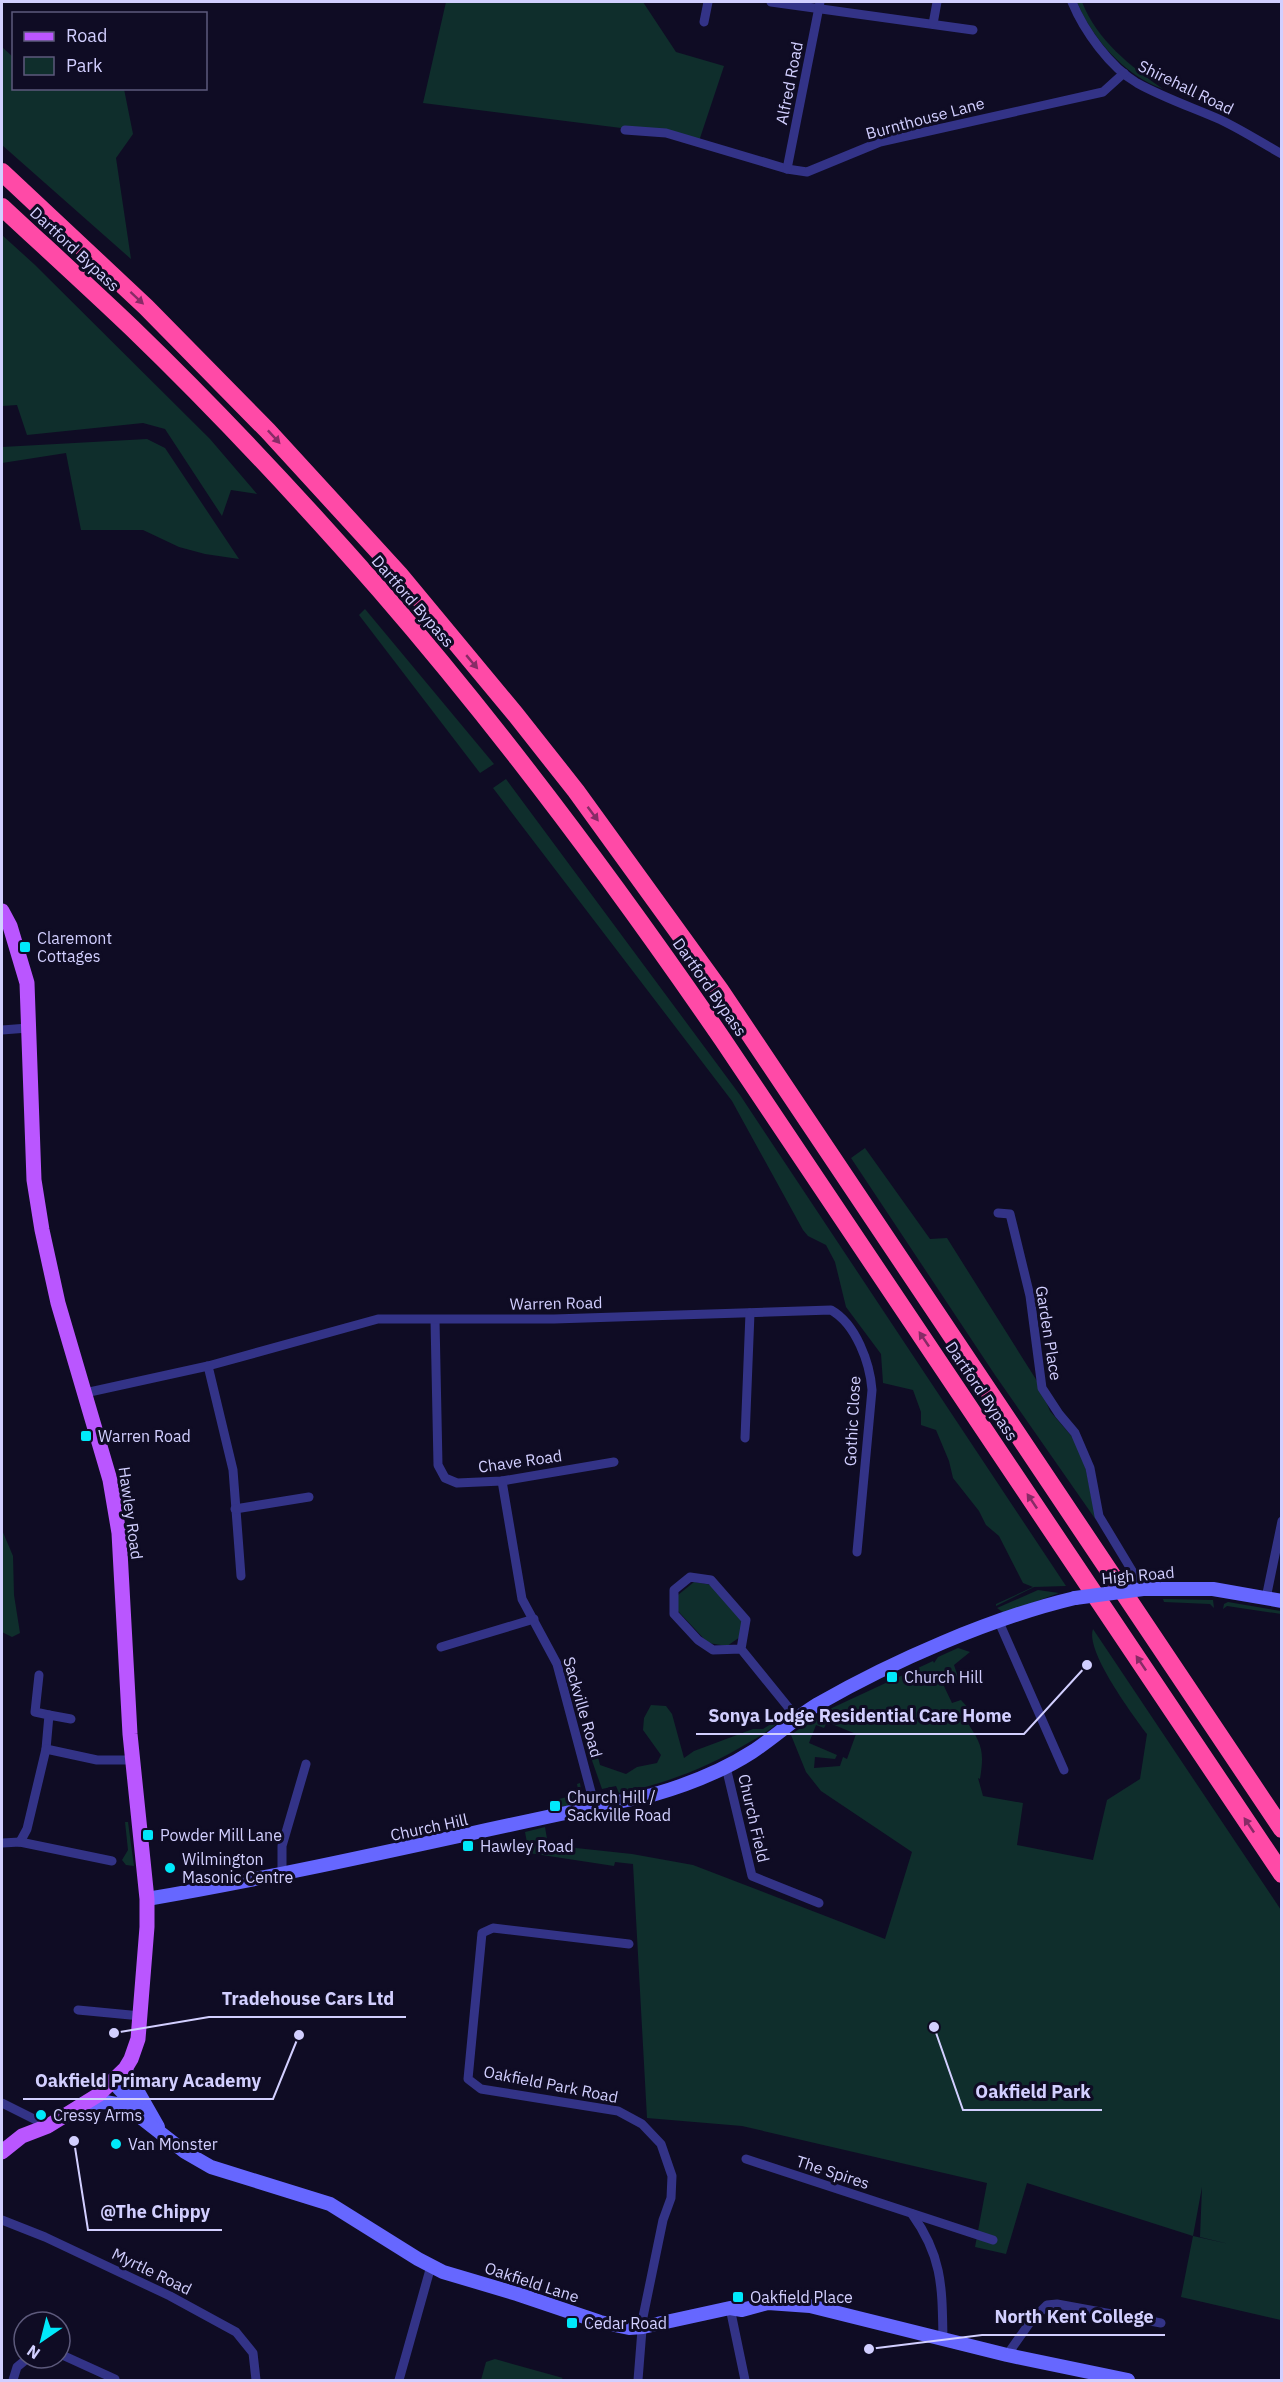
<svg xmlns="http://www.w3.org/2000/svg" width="1283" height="2382" viewBox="0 0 1283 2382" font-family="'IBM Plex Sans',sans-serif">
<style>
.green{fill:#0f2e2c;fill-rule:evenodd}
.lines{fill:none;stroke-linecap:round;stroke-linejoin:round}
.street{stroke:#333387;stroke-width:9}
.secondary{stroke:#6667ff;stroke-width:14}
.primary{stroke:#ba56ff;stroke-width:15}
.highway{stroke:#ff4aa7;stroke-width:18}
.secondary-bridge{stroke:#6667ff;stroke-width:14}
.oneway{fill:#872b66}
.poi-dot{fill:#00e9fa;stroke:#0f0c24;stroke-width:2}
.labels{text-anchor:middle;stroke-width:6;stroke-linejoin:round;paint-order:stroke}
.street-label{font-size:16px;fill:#d2cfff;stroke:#0f0c24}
.poi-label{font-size:16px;fill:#d2cfff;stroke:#0f0c24;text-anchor:start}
.leader{fill:none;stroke:#d2cfff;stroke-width:2}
.callout-dot{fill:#d2cfff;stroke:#0f0c24;stroke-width:2}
.callout-label{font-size:18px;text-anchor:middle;font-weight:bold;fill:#d2cfff;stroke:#0f0c24;stroke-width:6;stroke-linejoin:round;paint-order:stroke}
</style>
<rect width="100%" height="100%" fill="#0f0c24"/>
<g class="green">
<polygon points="446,2 643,2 676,52 724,66 699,141 629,129 423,103"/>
<path d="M 1077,2 L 1082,2 C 1097,40 1130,66 1163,89 C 1125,76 1092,38 1077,2 Z"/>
<polygon points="2,47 13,57 14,88 124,89 133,134 116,158 131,259 2,145"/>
<polygon points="2,235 34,264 210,439 257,494 231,490 222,516 165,429 143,423 27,435 17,405 2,406"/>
<polygon points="147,439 165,448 239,559 205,554 179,547 143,530 81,530 66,453 2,463 2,447"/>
<polygon points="365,609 494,764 480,773 359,615"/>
<polygon points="506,779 740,1095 1066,1586 1034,1587 996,1606 996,1604 1033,1587 1023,1583 999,1536 986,1525 979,1511 953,1478 949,1461 936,1430 921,1425 921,1412 913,1390 883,1383 881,1354 846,1307 835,1262 826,1245 808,1236 803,1230 732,1101 493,788"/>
<polygon points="865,1148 930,1239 947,1238 1037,1381 1050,1411 1074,1439 1084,1460 1096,1520 995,1375 851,1158"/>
<polygon points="2,1530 13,1556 14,1595 20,1633 12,1637 2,1632"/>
<polygon points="694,1582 712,1585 743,1621 740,1637 727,1646 708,1643 677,1610 678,1595"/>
<polygon points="1038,1590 1059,1593 1004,1613 997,1608"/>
<polygon points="1163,1599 1213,1600 1214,1608 1210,1604 1164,1602"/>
<polygon points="1228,1602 1281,1611 1281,1614 1227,1606 1223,1609 1224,1604"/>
<path d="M 1093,1629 L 1281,1910 L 1281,2320 L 1181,2297 L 1193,2236 L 1027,2183 L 1006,2254 L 975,2247 L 987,2183 L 742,2126 L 647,2118 L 633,1864 L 615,1862 L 614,1866 L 529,1853 L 525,1832 L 545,1827 L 548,1845 L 632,1854 L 693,1865 L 885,1939 L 912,1852 L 821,1791 L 806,1772 L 791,1735 L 819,1714 L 933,1661 L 934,1663 L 938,1657 L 958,1648 L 970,1652 L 954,1665 L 959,1680 L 946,1678 L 942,1682 L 952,1703 L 961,1700 L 969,1709 L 965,1719 C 981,1743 985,1749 980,1779 L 978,1778 L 983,1796 L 1023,1803 L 1017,1845 L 1093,1860 L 1107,1800 L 1140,1779 L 1147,1734 C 1133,1715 1085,1651 1093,1629 ZM 827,1722 L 856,1734 L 847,1759 L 843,1757 L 840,1766 L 814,1768 L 815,1757 L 835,1759 L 837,1755 L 809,1743 L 816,1725 L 824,1728 ZM 1202,2187 L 1200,2237 L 1229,2244 L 1193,2236 Z"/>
<path d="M 651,1705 L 666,1706 L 672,1714 L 684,1758 L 694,1751 L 753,1729 L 763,1729 L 782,1717 L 782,1718 C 773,1729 760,1736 748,1743 C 708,1767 666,1784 619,1793 L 616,1786 L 602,1789 L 583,1735 L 592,1733 L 600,1765 L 626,1774 L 637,1767 L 657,1763 L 661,1755 L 643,1730 L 644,1718 Z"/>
<polygon points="580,1783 581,1790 567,1806 554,1808 551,1801 571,1796 578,1789 577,1784"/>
<polygon points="125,1822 128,1822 134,1866 126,1865 122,1860 128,1850"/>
<polygon points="495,2359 563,2378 560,2380 481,2380 486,2362"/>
</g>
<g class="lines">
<g class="street">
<polyline points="771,2 973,30"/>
<path d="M 1072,2 C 1084,31 1110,67 1137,83 C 1164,98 1194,108 1221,120 C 1242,130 1262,143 1282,154"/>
<polyline points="704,22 708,2"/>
<polyline points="933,24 937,2"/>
<polyline points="625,130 666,133 787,169 807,172 880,142 1103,92 1124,73"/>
<polyline points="787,169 820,2"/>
<polyline points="2,1030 28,1028"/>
<polyline points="998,1213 1010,1214 1030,1296 1042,1388 1059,1414 1075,1433 1090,1468 1099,1516 1143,1589"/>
<polyline points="435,1320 438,1465 445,1478 457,1483 502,1481 614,1462"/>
<polyline points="208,1366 233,1470 241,1576"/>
<path d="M 85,1393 L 208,1366 L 378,1319 L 554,1319 L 831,1310 C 856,1324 870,1363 872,1390 L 857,1552"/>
<polyline points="745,1438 750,1313"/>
<polyline points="502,1481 522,1599 557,1664 595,1807"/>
<polyline points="235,1509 309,1497"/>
<polyline points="1266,1598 1282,1521"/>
<polyline points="999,1622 1064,1770"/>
<polyline points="441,1647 534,1619"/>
<polyline points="741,1649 746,1620 711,1580 690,1577 674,1590 674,1614 698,1640 713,1650 741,1649 797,1718"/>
<polyline points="39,1675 35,1712 49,1715"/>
<polyline points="46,1749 49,1715 71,1719"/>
<polyline points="726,1767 752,1876 819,1903"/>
<polyline points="20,1842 27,1829 46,1749 97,1760 134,1760"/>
<polyline points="2,1843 20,1842 112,1861"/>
<polyline points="282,1874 282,1846 306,1764"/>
<polyline points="629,1944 493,1928 482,1933 468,2079 481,2089 618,2111 642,2124 661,2144 672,2176 671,2198 663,2220 643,2317 638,2380"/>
<polyline points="78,2010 141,2016"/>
<polyline points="2,2103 48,2126"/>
<polyline points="746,2159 993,2240"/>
<path d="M 912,2214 C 943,2257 942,2288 943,2339"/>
<polyline points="2,2220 45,2237 170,2296 236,2332 253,2353 256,2380"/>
<polyline points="730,2308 745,2380"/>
<polyline points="60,2354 115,2379"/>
<polyline points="1007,2355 1031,2321 1047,2305 1057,2304 1161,2323"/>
<polyline points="13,2380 17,2367 28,2358"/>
<polyline points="399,2380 431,2266"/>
</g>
<g class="secondary">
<polyline points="1143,1589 1213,1589 1282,1601"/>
<path d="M 147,1899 C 317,1870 483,1829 652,1795 C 687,1785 721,1772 752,1752 C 775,1737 795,1718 818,1704 C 893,1661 991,1618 1075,1598"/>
<polyline points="125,2069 158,2127"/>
<polyline points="113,2082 139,2110"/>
<polyline points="83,2104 105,2102 122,2105 135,2113 185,2152 211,2167 330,2204 418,2259 443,2272 517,2294 600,2322 629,2328 643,2327 730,2308 742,2310 768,2303 810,2306 1007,2355 1128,2380"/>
</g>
<polyline class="primary" points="2,911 10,926 27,983 34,1180 42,1230 58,1303 110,1480 119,1533 130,1734 147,1899 147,1927 138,2039 131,2059 125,2069 98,2095 48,2126 22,2136 2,2152"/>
<g class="highway">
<polyline points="2,172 146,307 268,431 399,574 516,715 576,791 720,990 1282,1829"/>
<path d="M 2,207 C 45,247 89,287 132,328 C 218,411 301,500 380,590 C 504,733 616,884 723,1040 L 1282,1874"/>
</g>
<polyline class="secondary-bridge" points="1075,1598 1143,1589"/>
</g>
<defs><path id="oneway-solid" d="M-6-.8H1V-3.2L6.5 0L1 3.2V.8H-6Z" transform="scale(1.5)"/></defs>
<g class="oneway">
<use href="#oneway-solid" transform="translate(137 298) rotate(43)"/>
<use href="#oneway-solid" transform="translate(274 437) rotate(47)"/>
<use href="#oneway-solid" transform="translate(472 662) rotate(50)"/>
<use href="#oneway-solid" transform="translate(593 814) rotate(53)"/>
<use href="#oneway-solid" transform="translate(924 1339) rotate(-124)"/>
<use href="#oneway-solid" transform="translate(1032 1501) rotate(-124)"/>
<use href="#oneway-solid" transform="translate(1141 1663) rotate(-124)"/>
<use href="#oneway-solid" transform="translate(1249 1825) rotate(-124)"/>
</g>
<g class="poi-dot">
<rect x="19" y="941" width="12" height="12" rx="3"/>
<rect x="80" y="1430" width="12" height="12" rx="3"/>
<rect x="886" y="1671" width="12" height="12" rx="3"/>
<rect x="549" y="1800" width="12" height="12" rx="3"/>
<rect x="142" y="1829" width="12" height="12" rx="3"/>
<rect x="462" y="1840" width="12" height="12" rx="3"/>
<circle cx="170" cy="1868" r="6"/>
<circle cx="41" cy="2115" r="6"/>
<circle cx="116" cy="2144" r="6"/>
<rect x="732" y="2291" width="12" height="12" rx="3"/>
<rect x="566" y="2317" width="12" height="12" rx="3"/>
</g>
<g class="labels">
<g class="street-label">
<text transform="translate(789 83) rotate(-79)" y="6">Alfred Road</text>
<text transform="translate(1186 87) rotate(26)" y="6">Shirehall Road</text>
<text transform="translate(925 118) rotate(-15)" y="6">Burnthouse Lane</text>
<text transform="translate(75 249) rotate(43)" y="6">Dartford Bypass</text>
<text transform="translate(413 601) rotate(49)" y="6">Dartford Bypass</text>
<text transform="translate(710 987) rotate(55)" y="6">Dartford Bypass</text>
<text transform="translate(556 1303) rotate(-1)" y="6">Warren Road</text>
<text transform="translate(1049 1333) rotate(81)" y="6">Garden Place</text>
<text transform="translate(982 1391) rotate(56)" y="6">Dartford Bypass</text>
<text transform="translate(852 1421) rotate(-87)" y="6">Gothic Close</text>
<text transform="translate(520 1461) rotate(-8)" y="6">Chave Road</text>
<text transform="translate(131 1513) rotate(82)" y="6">Hawley Road</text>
<text transform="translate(1138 1575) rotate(-5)" y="6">High Road</text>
<text transform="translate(583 1707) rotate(74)" y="6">Sackville Road</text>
<text transform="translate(754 1818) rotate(77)" y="6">Church Field</text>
<text transform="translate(429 1827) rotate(-12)" y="6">Church Hill</text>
<text transform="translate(551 2084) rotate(11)" y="6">Oakfield Park Road</text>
<text transform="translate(833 2172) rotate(18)" y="6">The Spires</text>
<text transform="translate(152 2271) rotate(26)" y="6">Myrtle Road</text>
<text transform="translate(532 2282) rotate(18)" y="6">Oakfield Lane</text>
</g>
<g class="poi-label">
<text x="37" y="944">Claremont<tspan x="37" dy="18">Cottages</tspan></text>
<text x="98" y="1442">Warren Road</text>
<text x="904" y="1683">Church Hill</text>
<text x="567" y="1803">Church Hill /<tspan x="567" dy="18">Sackville Road</tspan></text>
<text x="160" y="1841">Powder Mill Lane</text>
<text x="480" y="1852">Hawley Road</text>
<text x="182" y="1865">Wilmington<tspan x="182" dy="18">Masonic Centre</tspan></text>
<text x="53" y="2121">Cressy Arms</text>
<text x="128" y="2150">Van Monster</text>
<text x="750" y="2303">Oakfield Place</text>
<text x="584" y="2329">Cedar Road</text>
</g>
</g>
<path class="leader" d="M1087 1665L1024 1734H696M114 2033L209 2017H406M299 2035L273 2099H23M934 2027L963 2110H1102M74 2141L88 2230H222M869 2349L982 2335H1165"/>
<g class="callout-dot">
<circle cx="1087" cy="1665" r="6"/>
<circle cx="114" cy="2033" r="6"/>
<circle cx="299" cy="2035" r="6"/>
<circle cx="934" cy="2027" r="6"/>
<circle cx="74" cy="2141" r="6"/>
<circle cx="869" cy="2349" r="6"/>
</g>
<g class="callout-label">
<text x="860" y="1722">Sonya Lodge Residential Care Home</text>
<text x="308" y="2005">Tradehouse Cars Ltd</text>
<text x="148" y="2087">Oakfield Primary Academy</text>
<text x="1033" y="2098">Oakfield Park</text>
<text x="155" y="2218">@The Chippy</text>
<text x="1074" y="2323">North Kent College</text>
</g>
<rect width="1283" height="2382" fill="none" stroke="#d2cfff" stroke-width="6"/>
<rect x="12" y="12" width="195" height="78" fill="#0f0c24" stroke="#5d5a7c" stroke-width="1.5"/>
<rect x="24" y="32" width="30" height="9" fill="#ba56ff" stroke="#5d5a7c" stroke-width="1.5"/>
<text x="66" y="42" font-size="18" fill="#d2cfff">Road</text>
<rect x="24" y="57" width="30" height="18" fill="#0f2e2c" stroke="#5d5a7c" stroke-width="1.5"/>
<text x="66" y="72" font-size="18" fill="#d2cfff">Park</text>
<g transform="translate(42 2340) rotate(215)"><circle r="28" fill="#0f0c24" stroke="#5d5a7c" stroke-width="1.5"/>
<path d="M0-4.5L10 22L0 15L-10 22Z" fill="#00e9fa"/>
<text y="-9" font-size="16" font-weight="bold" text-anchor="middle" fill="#d2cfff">N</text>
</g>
</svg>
